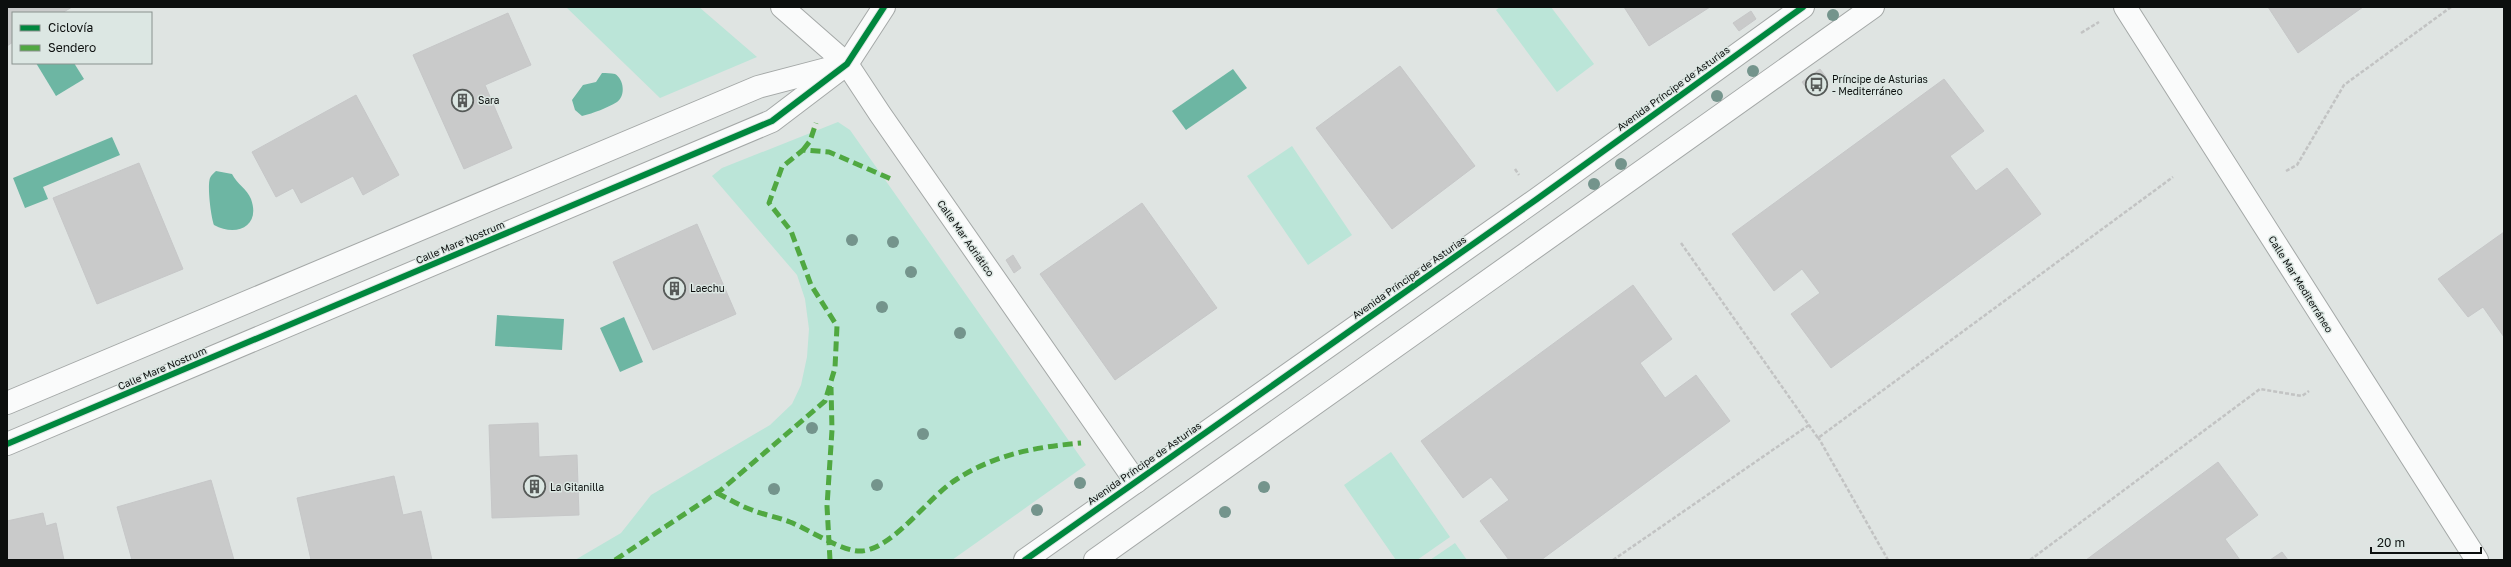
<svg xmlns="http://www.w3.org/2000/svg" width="2511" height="567" viewBox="0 0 2511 567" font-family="'Golos Text',sans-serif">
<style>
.green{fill:#bbe5d8}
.water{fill:#6db6a3}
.building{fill:#c9caca;stroke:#c6c7c8}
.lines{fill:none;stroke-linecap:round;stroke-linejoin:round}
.minor-casing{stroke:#a4a8a7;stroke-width:24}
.path{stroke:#c2c3c3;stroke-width:2.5;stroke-dasharray:4 2;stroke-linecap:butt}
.minor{stroke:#fafbfb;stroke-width:22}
.quiet{stroke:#50a841;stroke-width:5;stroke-dasharray:10 5;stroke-linecap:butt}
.cycleway-casing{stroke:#dce7e3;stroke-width:8}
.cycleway{stroke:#00873e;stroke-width:6}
.tree{fill:#74948c}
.labels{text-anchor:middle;stroke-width:3;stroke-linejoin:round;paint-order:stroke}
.poi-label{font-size:10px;fill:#0c0f0e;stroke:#dce7e3;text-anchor:start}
.street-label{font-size:10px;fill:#0c0f0e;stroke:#dce7e3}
</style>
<rect width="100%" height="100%" fill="#dfe4e2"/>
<g class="green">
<polygon points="566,7 699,7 757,57 660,98"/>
<polygon points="1500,7 1551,7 1594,64 1557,92 1496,10"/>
<polygon points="838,122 850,130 1086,465 952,560 575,560 621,533 651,495 770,425 792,404 801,385 807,357 809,329 805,299 797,275 712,176 722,168"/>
<polygon points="1292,146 1352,235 1308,265 1247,176"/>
<polygon points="1391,452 1450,537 1417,560 1396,560 1344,485"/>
<polygon points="1455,543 1467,560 1430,560"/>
</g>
<g class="water">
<polygon points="36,63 74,63 84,79 56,96"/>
<polygon points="1233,69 1247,88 1186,130 1172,111"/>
<path d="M 602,73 C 606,73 611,73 615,74 C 624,79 626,96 617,102 C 607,108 594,113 582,116 L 575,110 L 572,100 L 583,85 L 596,82 Z"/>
<polygon points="112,137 120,155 43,187 48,199 25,208 13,178"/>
<path d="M 216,171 L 232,174 C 237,184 247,189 251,199 C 261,227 236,237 214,225 C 211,217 207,186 210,178 C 211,175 214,173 216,171 Z"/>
<polygon points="497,315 564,319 562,350 495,346"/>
<polygon points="624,317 643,362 620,372 600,328"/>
</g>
<g class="building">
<polygon points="7,7 72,7 62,13 13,13 13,42 7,46"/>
<polygon points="1624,7 1710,7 1649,46"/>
<polygon points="2268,7 2363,7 2298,53"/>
<polygon points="1751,11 1756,19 1739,31 1733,23"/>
<polygon points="508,13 531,65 485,85 512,148 464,169 413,55"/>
<polygon points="1400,66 1475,166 1392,229 1316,128"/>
<polygon points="1820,69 1826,77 1808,90 1802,82"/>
<polygon points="1944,79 1984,131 1950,156 1976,191 2007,168 2041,214 1831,368 1791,314 1820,293 1802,269 1774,291 1732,234"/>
<polygon points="356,95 399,175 363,195 353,176 301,203 293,188 276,197 252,152"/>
<polygon points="139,163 183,269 97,304 53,198"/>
<polygon points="1142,203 1217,308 1115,380 1040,274"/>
<polygon points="697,224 736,314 653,350 613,262"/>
<polygon points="2504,232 2504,337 2483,307 2468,317 2438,279"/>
<polygon points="1013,255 1021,268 1014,273 1006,260"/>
<polygon points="1633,285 1672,339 1640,363 1665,398 1696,375 1730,421 1541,560 1509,560 1480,521 1509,500 1491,477 1463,498 1421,441"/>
<polygon points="538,423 539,457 577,455 579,515 492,518 489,425"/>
<polygon points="2218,462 2258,515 2225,539 2240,560 2086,560"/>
<polygon points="394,476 403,515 421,511 432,560 311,560 297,498"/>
<polygon points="211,480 234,560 132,560 117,507"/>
<polygon points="43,513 46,526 56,523 64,560 7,560 7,521"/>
<polygon points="2282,552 2288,560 2270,560"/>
</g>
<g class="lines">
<defs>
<g id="minor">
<polyline points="782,7 847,64 880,114 1136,482"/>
<polyline points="2125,7 2477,560"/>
<polyline points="7,403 758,87 838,66"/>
<polyline points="7,444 772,121 847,64 884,7"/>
<polyline points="1025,560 1537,199 1803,7"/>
<polyline points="1095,560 1873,7"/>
</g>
</defs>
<use href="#minor" class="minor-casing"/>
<g class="path">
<polyline points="2081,33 2099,22"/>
<polyline points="1515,169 1519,175"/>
<polyline points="2286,171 2297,165 2344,85 2451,7"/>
<polyline points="1681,243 1818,438 2173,177"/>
<polyline points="1818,437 1888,560"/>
<polyline points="1613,560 1809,425"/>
<polyline points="2030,560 2260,389 2302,396 2309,391"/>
</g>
<use href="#minor" class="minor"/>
<g class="quiet">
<polyline points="803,150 810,141 816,123"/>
<path d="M 717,493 C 729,499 740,506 752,510 C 764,515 778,517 790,522 C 808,529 844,553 862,551 C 894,548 929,496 957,479 C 996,454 1036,447 1081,443"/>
<polyline points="615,560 721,490 825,401 835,368 837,326 811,285 791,231 769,203 782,167 803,150 829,152 891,179"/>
<polyline points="830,560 827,506 832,430 831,387"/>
</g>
<defs>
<g id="cycleway">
<polyline points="7,444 772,121 847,64 884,7"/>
<polyline points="1025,560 1537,199 1803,7"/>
</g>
</defs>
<use href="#cycleway" class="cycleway-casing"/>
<use href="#cycleway" class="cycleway"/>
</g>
<g class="tree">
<circle cx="1833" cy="15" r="6"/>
<circle cx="1753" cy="71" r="6"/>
<circle cx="1717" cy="96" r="6"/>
<circle cx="1621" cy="164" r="6"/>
<circle cx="1594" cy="184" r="6"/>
<circle cx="852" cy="240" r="6"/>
<circle cx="893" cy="242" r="6"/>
<circle cx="911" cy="272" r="6"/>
<circle cx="882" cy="307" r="6"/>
<circle cx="960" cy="333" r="6"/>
<circle cx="812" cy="428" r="6"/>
<circle cx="923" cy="434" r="6"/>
<circle cx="1080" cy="483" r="6"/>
<circle cx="877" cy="485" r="6"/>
<circle cx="1264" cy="487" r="6"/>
<circle cx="774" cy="489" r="6"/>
<circle cx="1037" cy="510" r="6"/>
<circle cx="1225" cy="512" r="6"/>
</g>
<defs>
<symbol id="bus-ring" viewBox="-11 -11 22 22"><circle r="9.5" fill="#dce7e3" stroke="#565a58" stroke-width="1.5"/><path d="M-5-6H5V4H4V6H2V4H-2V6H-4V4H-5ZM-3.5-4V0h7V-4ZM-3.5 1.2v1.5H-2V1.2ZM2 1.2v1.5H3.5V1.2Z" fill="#565a58"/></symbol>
<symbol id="building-ring" viewBox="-11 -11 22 22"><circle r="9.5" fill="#dce7e3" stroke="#565a58" stroke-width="1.5"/><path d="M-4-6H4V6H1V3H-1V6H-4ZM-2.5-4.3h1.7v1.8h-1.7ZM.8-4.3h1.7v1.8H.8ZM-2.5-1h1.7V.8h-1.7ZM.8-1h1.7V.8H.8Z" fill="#565a58"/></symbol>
</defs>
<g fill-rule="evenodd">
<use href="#bus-ring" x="1804" y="72" width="25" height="25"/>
<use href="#building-ring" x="450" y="88" width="25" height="25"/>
<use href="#building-ring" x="662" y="276" width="25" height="25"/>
<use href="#building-ring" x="522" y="474" width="25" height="25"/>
</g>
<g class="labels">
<g class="poi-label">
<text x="1832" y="83">Príncipe de Asturias<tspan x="1832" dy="12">- Mediterráneo</tspan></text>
<text x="478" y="104">Sara</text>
<text x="690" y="292">Laechu</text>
<text x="550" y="491">La Gitanilla</text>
</g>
<g class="street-label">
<text transform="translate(1673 88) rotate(-36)" y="4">Avenida Príncipe de Asturias</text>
<text transform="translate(966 238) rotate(55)" y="4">Calle Mar Adriático</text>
<text transform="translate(460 242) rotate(-23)" y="4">Calle Mare Nostrum</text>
<text transform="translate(1409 277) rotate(-35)" y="4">Avenida Príncipe de Asturias</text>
<text transform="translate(2301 284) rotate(58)" y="4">Calle Mar Mediterráneo</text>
<text transform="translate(162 368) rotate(-23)" y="4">Calle Mare Nostrum</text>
<text transform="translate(1144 463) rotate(-35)" y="4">Avenida Príncipe de Asturias</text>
</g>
</g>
<rect width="2511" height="567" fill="none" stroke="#0c0f0e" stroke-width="16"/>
<rect x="12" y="12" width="140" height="52" fill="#dce7e3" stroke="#89918e"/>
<rect x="20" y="25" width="20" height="6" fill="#00873e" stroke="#89918e"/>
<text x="48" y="32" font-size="12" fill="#0c0f0e">Ciclovía</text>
<rect x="20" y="45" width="20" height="6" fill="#50a841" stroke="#89918e"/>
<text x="48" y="52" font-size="12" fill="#0c0f0e">Sendero</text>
<path d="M2371 547v6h110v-6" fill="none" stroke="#0c0f0e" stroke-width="2"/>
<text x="2377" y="547" font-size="12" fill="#0c0f0e" stroke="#dce7e3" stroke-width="3" paint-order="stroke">20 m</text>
</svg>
